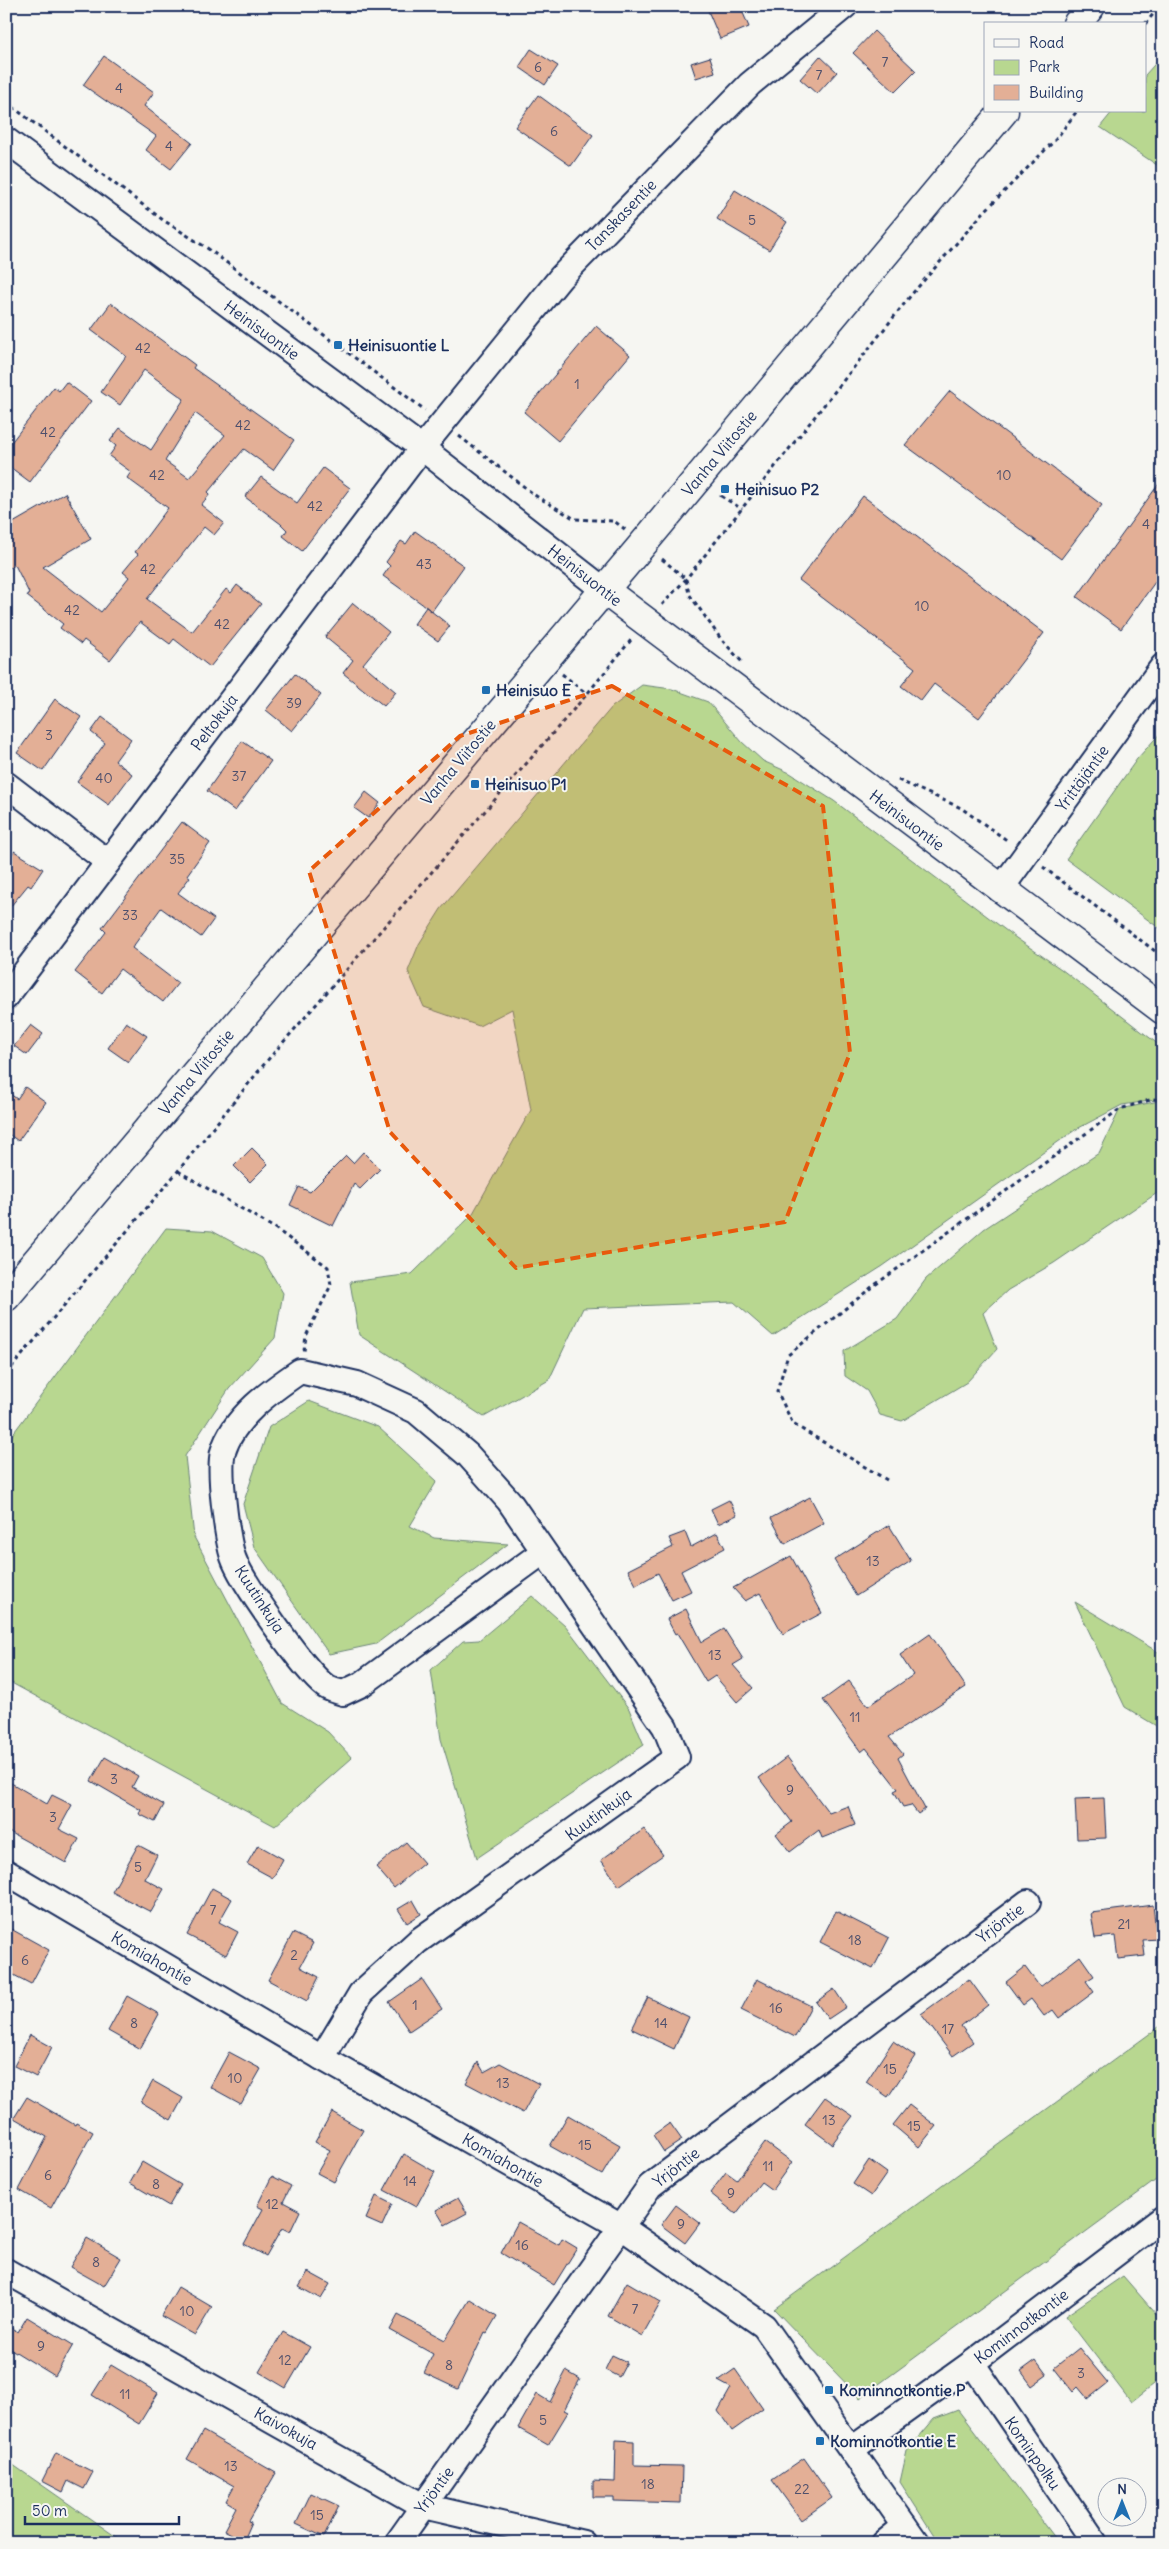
<svg xmlns="http://www.w3.org/2000/svg" width="1169" height="2549" viewBox="0 0 1169 2549" font-family="Delius,sans-serif">
<style>
.green{fill:#b8d790;stroke:#6a8377}
.building{fill:#e3af96;stroke:#1b2f5e;fill-rule:evenodd}
.lines{fill:none;stroke-linecap:round;stroke-linejoin:round}
.minor-casing{stroke:#1b2f5e;stroke-width:28}
.tertiary-casing{stroke:#1b2f5e;stroke-width:31}
.secondary-casing{stroke:#1b2f5e;stroke-width:31}
.path{stroke:#1b2f5e;stroke-width:3;stroke-dasharray:4 4;stroke-linecap:butt}
.minor{stroke:#f6f6f2;stroke-width:24}
.tertiary{stroke:#f6f6f2;stroke-width:28}
.secondary{stroke:#f6f6f2;stroke-width:28}
.marked{fill:#e8590c;fill-opacity:0.2;stroke:#e8590c;stroke-width:4;stroke-dasharray:10 6;stroke-linejoin:round}
.poi-dot{fill:#1f6fb2;stroke:#f6f6f2;stroke-width:2}
.labels{text-anchor:middle;stroke-width:4;stroke-linejoin:round;paint-order:stroke}
.number-label{font-size:14px;fill:#4d4f6c}
.street-label{font-size:16px;fill:#1b2f5e;stroke:#f6f6f2}
.poi-label{font-size:16px;font-weight:bold;fill:#1b2f5e;stroke:#f6f6f2;text-anchor:start}
</style>
<rect width="100%" height="100%" fill="#f6f6f2"/>
<filter id="ink" filterUnits="userSpaceOnUse"><feTurbulence type="fractalNoise" baseFrequency=".02" numOctaves="2"/><feDisplacementMap in="SourceGraphic" scale="10" xChannelSelector="R" yChannelSelector="G"/><feConvolveMatrix kernelMatrix="1 2 1 2 8 2 1 2 1" color-interpolation-filters="sRGB"/></filter>
<g filter="url(#ink)">
<g class="green">
<polygon points="1163,55 1163,169 1100,127 1113,111 1145,111 1145,75"/>
<polygon points="642,685 672,689 708,702 742,742 763,761 790,773 834,801 1016,938 1061,969 1163,1048 1163,1099 1122,1105 1075,1130 883,1266 773,1336 734,1302 583,1308 549,1380 484,1417 359,1335 350,1282 412,1274 472,1215 531,1110 512,1009 479,1026 424,1007 408,971 419,944 441,909 612,707"/>
<polygon points="1163,730 1163,931 1066,859 1137,759"/>
<polygon points="1159,1101 1163,1102 1163,1189 1054,1263 1008,1290 983,1313 997,1349 967,1382 902,1421 880,1415 867,1391 845,1376 844,1351 897,1319 926,1279 984,1229 1099,1153 1120,1109"/>
<polygon points="166,1228 212,1231 262,1258 283,1293 275,1338 229,1389 185,1456 194,1537 282,1703 328,1732 352,1758 275,1826 6,1680 6,1443"/>
<polygon points="309,1401 378,1427 437,1481 410,1526 434,1538 508,1544 376,1644 329,1654 254,1547 243,1504 269,1427"/>
<polygon points="532,1596 565,1625 629,1709 644,1745 477,1858 441,1739 431,1670 463,1641 479,1640"/>
<polygon points="1075,1602 1163,1655 1163,1730 1125,1707"/>
<polygon points="1163,2024 1163,2175 860,2398 774,2309"/>
<polygon points="1123,2276 1163,2322 1163,2377 1131,2402 1065,2316"/>
<polygon points="958,2410 1059,2543 939,2543 900,2482 907,2451 934,2419"/>
<polygon points="6,2460 115,2536 131,2543 6,2543"/>
</g>
<g class="building">
<polygon points="706,6 740,6 749,27 720,39"/>
<polygon points="874,31 916,71 895,92 853,53"/>
<polygon points="531,49 558,66 545,85 519,67"/>
<polygon points="104,56 154,92 144,106 192,143 171,169 146,150 156,136 83,85"/>
<polygon points="820,56 837,72 817,94 800,79"/>
<polygon points="710,57 715,72 696,78 691,63"/>
<polygon points="538,95 593,135 571,166 515,127"/>
<polygon points="735,190 787,222 769,250 717,219"/>
<path d="M 111,303 L 195,365 L 193,368 L 294,440 L 273,470 L 244,449 L 208,492 L 210,494 L 201,505 L 224,523 L 214,535 L 204,527 L 147,599 L 192,632 L 226,589 L 231,593 L 237,585 L 261,604 L 210,667 L 174,639 L 170,644 L 140,622 L 110,660 L 84,640 L 81,644 L 60,628 L 63,624 L 27,596 L 29,593 L 15,565 L 6,570 L 6,527 L 65,493 L 91,539 L 43,567 L 101,612 L 129,577 L 123,572 L 138,554 L 135,552 L 168,508 L 127,478 L 131,472 L 109,456 L 116,446 L 110,441 L 120,428 L 151,450 L 184,399 L 144,370 L 120,405 L 101,392 L 126,356 L 91,330 ZM 195,413 L 225,435 L 189,478 L 165,461 Z"/>
<polygon points="596,326 630,355 558,441 524,412"/>
<polygon points="66,382 91,401 30,482 6,464 6,449 54,387 59,391"/>
<polygon points="950,391 1102,505 1061,559 905,445"/>
<polygon points="323,468 350,488 302,551 283,536 287,530 281,524 245,497 261,477 297,503"/>
<polygon points="1163,478 1163,571 1121,629 1077,597"/>
<polygon points="863,496 1044,633 979,718 934,684 921,701 901,686 915,668 799,580"/>
<polygon points="415,531 464,566 432,611 383,576 390,566 386,562 401,541 406,544"/>
<polygon points="353,603 389,632 363,664 396,692 384,706 343,673 353,660 325,637"/>
<polygon points="426,607 450,626 438,641 414,624"/>
<polygon points="295,674 321,695 292,731 266,710"/>
<polygon points="55,699 81,717 43,771 17,753"/>
<polygon points="102,717 131,739 115,761 132,774 109,805 77,782 105,743 91,732"/>
<polygon points="242,741 271,761 235,811 207,791"/>
<polygon points="366,792 380,803 368,818 354,808"/>
<polygon points="182,822 210,843 187,875 190,877 178,893 214,919 201,937 161,908 132,948 178,983 163,1002 120,969 102,993 75,972 106,932 102,928"/>
<polygon points="14,851 43,869 31,887 28,885 6,912 6,864"/>
<polygon points="126,1022 147,1036 128,1062 108,1048"/>
<polygon points="31,1025 43,1034 27,1055 14,1046"/>
<polygon points="25,1087 46,1102 18,1141 6,1132 6,1091 17,1099"/>
<polygon points="252,1148 268,1164 250,1182 234,1166"/>
<polygon points="363,1152 380,1169 360,1189 354,1184 333,1226 290,1205 299,1187 310,1192 346,1156 353,1163"/>
<polygon points="810,1497 824,1523 785,1544 771,1518"/>
<polygon points="729,1500 737,1515 718,1524 711,1509"/>
<polygon points="889,1525 911,1561 856,1596 834,1560"/>
<polygon points="685,1532 691,1547 717,1533 725,1548 681,1571 691,1591 672,1600 658,1573 636,1585 628,1570 673,1547 669,1538"/>
<polygon points="791,1556 822,1613 783,1634 760,1593 745,1601 733,1588"/>
<polygon points="686,1609 702,1642 724,1629 743,1659 733,1665 753,1688 737,1702 715,1676 706,1682 677,1633 675,1634 667,1619"/>
<polygon points="930,1634 966,1687 889,1737 903,1754 898,1758 925,1809 918,1814 911,1805 903,1807 894,1791 898,1789 866,1748 861,1752 823,1700 849,1681 868,1706 913,1675 900,1655"/>
<polygon points="105,1757 138,1776 132,1787 164,1805 155,1822 139,1814 141,1810 91,1781"/>
<polygon points="787,1757 829,1813 848,1806 855,1825 822,1838 819,1830 790,1852 776,1834 792,1822 759,1778"/>
<polygon points="6,1780 47,1804 52,1795 72,1805 59,1829 79,1839 66,1863 6,1830"/>
<polygon points="1104,1798 1106,1838 1077,1839 1075,1799"/>
<polygon points="644,1829 663,1855 619,1886 601,1860"/>
<polygon points="406,1842 424,1863 394,1888 376,1867"/>
<polygon points="138,1845 157,1855 145,1879 164,1889 151,1912 112,1892"/>
<polygon points="258,1845 283,1859 273,1878 247,1864"/>
<polygon points="212,1888 232,1899 219,1922 238,1932 226,1955 187,1935"/>
<polygon points="413,1900 421,1914 407,1923 398,1909"/>
<polygon points="1153,1905 1157,1939 1143,1940 1145,1956 1118,1959 1115,1936 1095,1938 1091,1913"/>
<polygon points="836,1911 889,1938 873,1969 820,1942"/>
<polygon points="11,1929 49,1950 31,1984 6,1971 6,1938"/>
<polygon points="293,1933 313,1943 300,1967 319,1977 307,2001 268,1980"/>
<polygon points="1080,1956 1094,1976 1086,1981 1094,1992 1059,2018 1053,2010 1044,2016 1031,1999 1023,2005 1006,1982 1025,1967 1040,1987"/>
<polygon points="422,1979 442,2009 409,2031 389,2002"/>
<polygon points="757,1979 811,2006 795,2037 741,2010"/>
<polygon points="969,1979 988,2005 961,2026 973,2042 953,2056 921,2014"/>
<polygon points="834,1989 846,2007 828,2019 816,2002"/>
<polygon points="127,1996 159,2014 140,2049 108,2031"/>
<polygon points="648,1997 689,2017 674,2049 632,2029"/>
<polygon points="30,2035 52,2047 36,2077 14,2066"/>
<polygon points="893,2041 915,2056 888,2097 866,2082"/>
<polygon points="229,2052 261,2069 241,2104 210,2087"/>
<polygon points="478,2062 484,2072 500,2063 539,2084 523,2113 466,2083"/>
<polygon points="153,2081 183,2098 171,2120 141,2102"/>
<polygon points="27,2097 75,2125 76,2123 93,2132 51,2208 19,2190 47,2137 14,2118"/>
<polygon points="825,2097 853,2116 832,2144 805,2124"/>
<polygon points="909,2105 936,2126 919,2147 893,2125"/>
<polygon points="332,2112 363,2130 334,2182 317,2173 330,2150 315,2142"/>
<polygon points="568,2115 620,2145 602,2175 550,2146"/>
<polygon points="670,2123 682,2140 664,2152 653,2135"/>
<polygon points="765,2142 792,2162 772,2190 761,2182 736,2214 710,2193 726,2172 737,2180"/>
<polygon points="404,2154 435,2172 416,2207 384,2190"/>
<polygon points="869,2160 887,2173 871,2196 853,2184"/>
<polygon points="142,2162 181,2185 169,2206 130,2183"/>
<polygon points="272,2176 291,2186 283,2202 300,2211 290,2232 282,2228 266,2256 244,2244 263,2209 257,2206"/>
<polygon points="376,2196 392,2204 382,2226 366,2219"/>
<polygon points="458,2198 467,2213 445,2225 436,2210"/>
<polygon points="676,2205 700,2223 685,2243 661,2225"/>
<polygon points="518,2222 559,2245 562,2239 577,2248 554,2285 501,2253"/>
<polygon points="87,2238 121,2258 104,2286 70,2267"/>
<polygon points="308,2272 330,2284 321,2299 299,2287"/>
<polygon points="627,2282 661,2302 642,2336 608,2316"/>
<polygon points="178,2287 212,2307 195,2335 161,2316"/>
<polygon points="470,2299 497,2316 487,2333 485,2332 458,2389 424,2373 433,2354 390,2330 398,2315 445,2340"/>
<polygon points="27,2317 73,2345 55,2376 6,2346 6,2325 18,2332"/>
<polygon points="283,2332 310,2347 286,2388 259,2372"/>
<polygon points="1079,2348 1108,2383 1088,2399 1078,2387 1073,2392 1054,2368"/>
<polygon points="612,2355 627,2362 619,2377 605,2370"/>
<polygon points="1036,2360 1047,2375 1032,2386 1021,2371"/>
<polygon points="111,2365 158,2393 139,2424 92,2395"/>
<polygon points="735,2369 763,2409 732,2431 718,2411 731,2388 718,2381"/>
<polygon points="566,2371 580,2379 564,2410 568,2412 548,2445 518,2428 537,2394 550,2402"/>
<polygon points="203,2431 276,2473 248,2521 251,2522 243,2540 224,2530 236,2507 226,2501 234,2486 187,2459"/>
<polygon points="616,2440 634,2441 634,2465 682,2466 681,2503 614,2501 614,2497 593,2497 593,2481 615,2482"/>
<polygon points="56,2453 93,2472 84,2489 68,2481 63,2492 42,2481"/>
<polygon points="804,2458 832,2498 801,2520 772,2480"/>
<polygon points="311,2493 339,2506 324,2537 296,2524"/>
</g>
<g class="lines">
<defs>
<g id="minor">
<polyline points="6,140 422,448 604,590"/>
<polyline points="6,784 108,862"/>
<polyline points="1000,890 1163,666"/>
<polyline points="6,997 422,448 561,277 750,84 845,6"/>
<polyline points="6,1872 322,2058 620,2226 764,2326 917,2543"/>
<path d="M 322,2058 L 361,1993 L 418,1941 L 677,1757 L 665,1727 L 509,1501 L 468,1455 L 416,1411 L 357,1384 L 300,1371 C 272,1390 233,1417 223,1452 C 218,1471 227,1538 233,1557 C 241,1581 305,1671 325,1686 C 330,1690 337,1691 343,1693 L 362,1684 L 543,1552"/>
<polyline points="6,2271 423,2506 583,2543"/>
<polyline points="972,2363 1095,2543"/>
<polyline points="852,2449 972,2363 1163,2218"/>
<polyline points="397,2543 650,2186 1028,1902"/>
<polyline points="884,2543 905,2526"/>
</g>
<polyline id="tertiary" points="604,590 1163,1010"/>
<g id="secondary">
<polyline points="1077,24 1091,6"/>
<polyline points="6,1297 643,544 1004,111"/>
</g>
</defs>
<use href="#minor" class="minor-casing"/>
<use href="#tertiary" class="tertiary-casing"/>
<use href="#secondary" class="secondary-casing"/>
<g class="path">
<polyline points="1145,24 1160,6"/>
<polyline points="6,102 163,220 207,248 425,410"/>
<polyline points="459,436 536,496 575,519 614,521 626,530"/>
<polyline points="725,489 721,496 742,509"/>
<polyline points="662,559 686,579 689,594 721,639 742,662"/>
<polyline points="662,605 686,579 912,294 983,213 1056,139 1077,111"/>
<polyline points="562,674 587,694"/>
<polyline points="898,780 961,808 1008,841"/>
<polyline points="1043,867 1163,957"/>
<polyline points="178,1171 276,1229 328,1267 331,1285 306,1336 304,1351"/>
<polyline points="6,1374 178,1171 266,1062 587,694 631,640"/>
<polyline points="887,1480 793,1424 777,1391 788,1355 872,1287 1120,1109 1153,1099 1163,1100"/>
</g>
<use href="#minor" class="minor"/>
<use href="#tertiary" class="tertiary"/>
<use href="#secondary" class="secondary"/>
</g>
</g>
<path class="marked" d="M 612,686 L 823,806 L 850,1053 L 785,1222 L 516,1268 L 390,1132 L 309,871 L 460,736 Z"/>
<g class="poi-dot">
<rect x="333" y="340" width="10" height="10" rx="2.5"/>
<rect x="720" y="484" width="10" height="10" rx="2.5"/>
<rect x="481" y="685" width="10" height="10" rx="2.5"/>
<rect x="470" y="779" width="10" height="10" rx="2.5"/>
<rect x="824" y="2385" width="10" height="10" rx="2.5"/>
<rect x="815" y="2436" width="10" height="10" rx="2.5"/>
</g>
<g class="labels">
<g class="number-label">
<text x="885" y="67">7</text>
<text x="538" y="72">6</text>
<text x="819" y="80">7</text>
<text x="119" y="93">4</text>
<text x="554" y="136">6</text>
<text x="169" y="151">4</text>
<text x="752" y="225">5</text>
<text x="143" y="353">42</text>
<text x="577" y="389">1</text>
<text x="243" y="430">42</text>
<text x="48" y="437">42</text>
<text x="157" y="480">42</text>
<text x="1004" y="480">10</text>
<text x="315" y="511">42</text>
<text x="1146" y="529">4</text>
<text x="424" y="569">43</text>
<text x="148" y="574">42</text>
<text x="922" y="611">10</text>
<text x="72" y="615">42</text>
<text x="222" y="629">42</text>
<text x="294" y="708">39</text>
<text x="49" y="740">3</text>
<text x="239" y="781">37</text>
<text x="104" y="783">40</text>
<text x="177" y="864">35</text>
<text x="130" y="920">33</text>
<text x="873" y="1566">13</text>
<text x="715" y="1660">13</text>
<text x="855" y="1722">11</text>
<text x="114" y="1784">3</text>
<text x="790" y="1795">9</text>
<text x="53" y="1822">3</text>
<text x="138" y="1872">5</text>
<text x="213" y="1915">7</text>
<text x="1124" y="1929">21</text>
<text x="855" y="1945">18</text>
<text x="294" y="1960">2</text>
<text x="25" y="1965">6</text>
<text x="415" y="2010">1</text>
<text x="776" y="2013">16</text>
<text x="134" y="2028">8</text>
<text x="661" y="2028">14</text>
<text x="948" y="2034">17</text>
<text x="890" y="2074">15</text>
<text x="235" y="2083">10</text>
<text x="503" y="2088">13</text>
<text x="829" y="2125">13</text>
<text x="914" y="2131">15</text>
<text x="585" y="2150">15</text>
<text x="768" y="2171">11</text>
<text x="48" y="2180">6</text>
<text x="410" y="2186">14</text>
<text x="156" y="2189">8</text>
<text x="731" y="2198">9</text>
<text x="272" y="2209">12</text>
<text x="681" y="2229">9</text>
<text x="522" y="2250">16</text>
<text x="96" y="2267">8</text>
<text x="635" y="2314">7</text>
<text x="187" y="2316">10</text>
<text x="41" y="2351">9</text>
<text x="285" y="2365">12</text>
<text x="449" y="2370">8</text>
<text x="1081" y="2378">3</text>
<text x="125" y="2399">11</text>
<text x="543" y="2425">5</text>
<text x="231" y="2471">13</text>
<text x="648" y="2489">18</text>
<text x="802" y="2494">22</text>
<text x="317" y="2520">15</text>
</g>
<g class="street-label">
<text transform="translate(621 215) rotate(-46)" y="6">Tanskasentie</text>
<text transform="translate(262 330) rotate(36)" y="6">Heinisuontie</text>
<text transform="translate(719 453) rotate(-50)" y="6">Vanha Viitostie</text>
<text transform="translate(585 575) rotate(38)" y="6">Heinisuontie</text>
<text transform="translate(214 722) rotate(-53)" y="6">Peltokuja</text>
<text transform="translate(458 762) rotate(-50)" y="6">Vanha Viitostie</text>
<text transform="translate(1082 778) rotate(-54)" y="6">Yrittäjäntie</text>
<text transform="translate(907 820) rotate(37)" y="6">Heinisuontie</text>
<text transform="translate(196 1072) rotate(-50)" y="6">Vanha Viitostie</text>
<text transform="translate(260 1599) rotate(57)" y="6">Kuutinkuja</text>
<text transform="translate(598 1814) rotate(-36)" y="6">Kuutinkuja</text>
<text transform="translate(1000 1923) rotate(-37)" y="6">Yrjöntie</text>
<text transform="translate(152 1958) rotate(30)" y="6">Komiahontie</text>
<text transform="translate(503 2160) rotate(30)" y="6">Komiahontie</text>
<text transform="translate(676 2167) rotate(-38)" y="6">Yrjöntie</text>
<text transform="translate(1021 2326) rotate(-37)" y="6">Kominnotkontie</text>
<text transform="translate(286 2428) rotate(29)" y="6">Kaivokuja</text>
<text transform="translate(1033 2453) rotate(55)" y="6">Kominpolku</text>
<text transform="translate(434 2490) rotate(-54)" y="6">Yrjöntie</text>
</g>
<g class="poi-label">
<text x="348" y="351">Heinisuontie L</text>
<text x="735" y="495">Heinisuo P2</text>
<text x="496" y="696">Heinisuo E</text>
<text x="485" y="790">Heinisuo P1</text>
<text x="839" y="2396">Kominnotkontie P</text>
<text x="830" y="2447">Kominnotkontie E</text>
</g>
</g>
<rect width="1169" height="2549" fill="none" stroke="#f6f6f2" stroke-width="25"/>
<rect x="12" y="12" width="1144" height="2524" fill="none" stroke="#1b2f5e" stroke-width="2" filter="url(#ink)"/>
<rect x="984" y="22" width="162" height="90" fill="#f6f6f2" stroke="#9ea6b7"/>
<rect x="994" y="39" width="25" height="8" fill="#f6f6f2" stroke="#9ea6b7"/>
<text x="1029" y="48" font-size="15" fill="#1b2f5e">Road</text>
<rect x="994" y="60" width="25" height="15" fill="#b8d790" stroke="#9ea6b7"/>
<text x="1029" y="72" font-size="15" fill="#1b2f5e">Park</text>
<rect x="994" y="85" width="25" height="15" fill="#e3af96" stroke="#9ea6b7"/>
<text x="1029" y="98" font-size="15" fill="#1b2f5e">Building</text>
<g transform="translate(1122 2502)"><circle r="24" fill="#f6f6f2" stroke="#9ea6b7"/>
<path d="M0-4L9 19L0 12L-9 19Z" fill="#1f6fb2"/>
<text y="-8" font-size="14" font-weight="bold" text-anchor="middle" fill="#1b2f5e">N</text>
</g>
<path d="M25 2516v8h154v-8" fill="none" stroke="#1b2f5e" stroke-width="2.5"/>
<text x="32" y="2516" font-size="15" fill="#1b2f5e" stroke="#f6f6f2" stroke-width="4" paint-order="stroke">50 m</text>
</svg>
